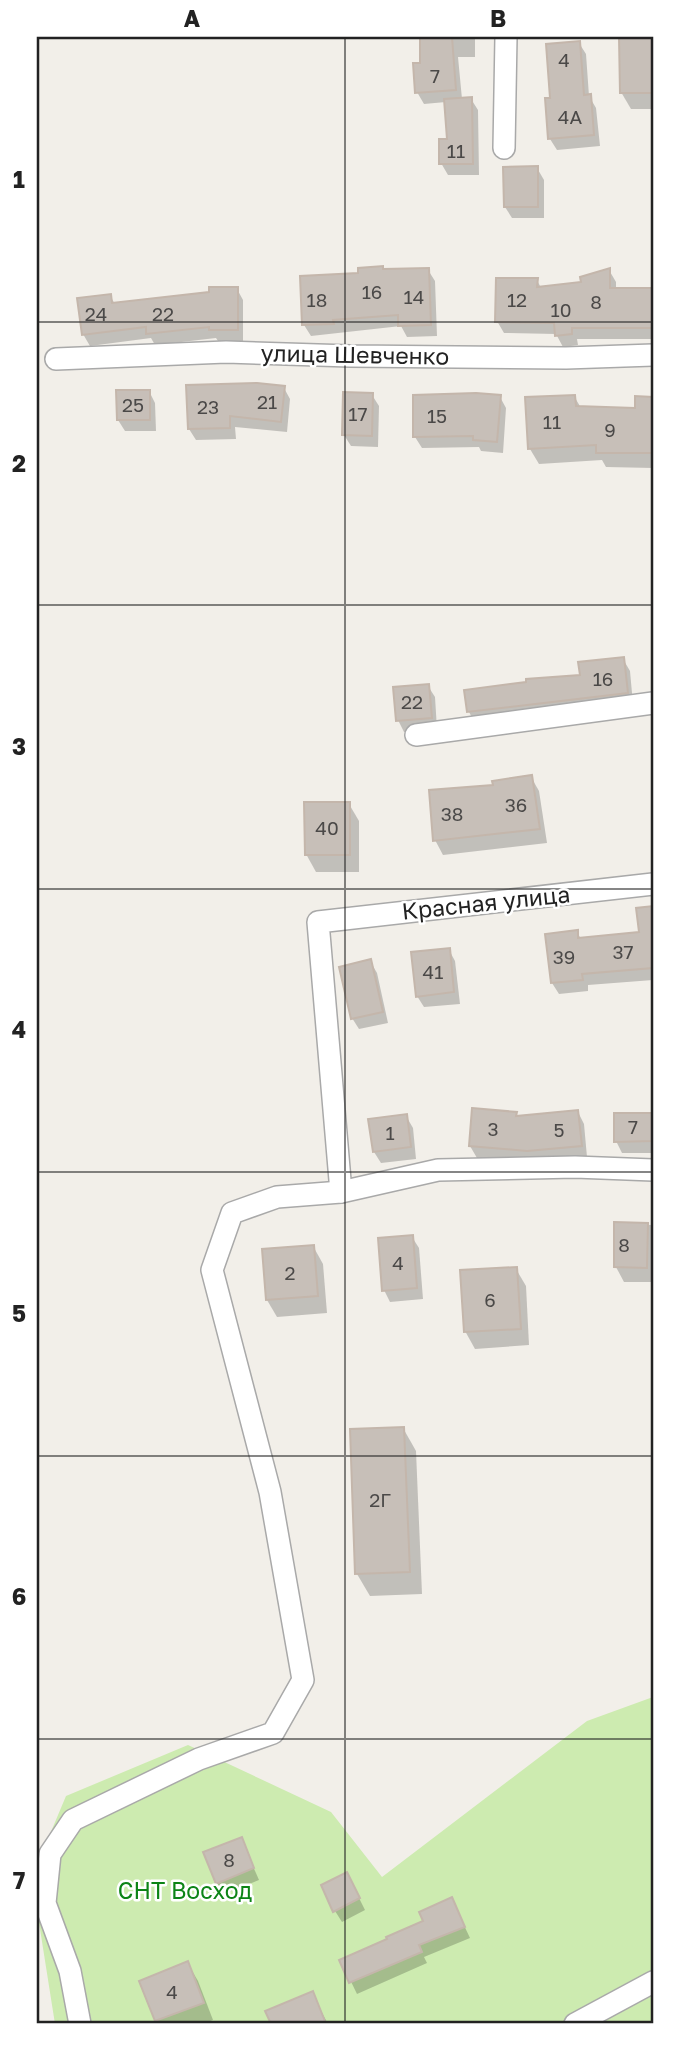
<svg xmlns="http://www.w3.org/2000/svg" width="690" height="2061" viewBox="0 0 690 2061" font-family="'Golos Text',sans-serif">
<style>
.grass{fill:#cdebb0}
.shadow{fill:#0003}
.building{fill:#c7bfb8;stroke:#c4b6ab;stroke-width:2}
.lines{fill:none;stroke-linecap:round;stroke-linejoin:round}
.minor-casing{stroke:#a9a9a9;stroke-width:24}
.minor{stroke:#fff;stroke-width:21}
.grid{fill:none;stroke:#222;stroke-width:2;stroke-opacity:0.55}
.labels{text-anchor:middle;stroke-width:5;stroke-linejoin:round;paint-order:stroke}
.number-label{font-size:19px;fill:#4b4948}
.street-label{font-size:23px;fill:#222;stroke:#fff}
.park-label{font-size:23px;fill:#0c8416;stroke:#fff}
.neatline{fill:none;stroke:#222;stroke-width:2.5}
.grid-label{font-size:23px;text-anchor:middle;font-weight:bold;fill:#222}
</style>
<rect width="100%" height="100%" fill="#f2efe9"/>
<polygon class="grass" points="653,1697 653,2024 55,2024 37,1910 37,1865 66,1796 188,1745 331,1812 382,1877 587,1721"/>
<g class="shadow">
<polygon points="422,37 475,37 475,57 458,57 462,99 471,99 478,110 479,175 448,175 441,163 448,141 446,102 424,104 417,92 422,64"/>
<polygon points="621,37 653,37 653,109 631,109 621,92"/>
<polygon points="579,43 586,54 589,96 596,108 600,146 557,150 550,139 552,100"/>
<polygon points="537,168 544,180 544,218 512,218 505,207"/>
<polygon points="428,270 435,281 437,336 407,337 401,326 311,336 304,325 360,274"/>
<polygon points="609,270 616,282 616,290 653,290 653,339 577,339 578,345 563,347 556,334 504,333 497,321 537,280 541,288 582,284"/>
<polygon points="237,289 243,300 243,341 218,341 216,338 155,345 151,338 90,346 83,334 110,296 115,304"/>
<polygon points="284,388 290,399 287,432 235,427 236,439 196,440 189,429"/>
<polygon points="149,391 155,403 156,431 125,431 118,420"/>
<polygon points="372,395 379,406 378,447 351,446 344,435"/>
<polygon points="574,396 581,408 636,410 637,398 653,399 653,468 606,467 602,460 539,464 530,449"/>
<polygon points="500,397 506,408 503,453 481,451 479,447 422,448 415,437"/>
<polygon points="623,659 630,671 633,704 475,723 469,712 581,676"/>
<polygon points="428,686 435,697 437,729 404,732 398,720"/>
<polygon points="531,777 539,791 547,843 443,855 435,840 495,786"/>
<polygon points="349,804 359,821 359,872 316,872 306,854"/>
<polygon points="653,908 653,980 588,985 588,991 559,994 552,983 577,932 581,939 640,934 637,910"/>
<polygon points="449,950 455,961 460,1004 424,1007 417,996"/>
<polygon points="370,961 377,973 388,1023 359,1029 352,1018"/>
<polygon points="578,1112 584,1124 587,1157 534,1162 477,1158 470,1146 516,1113 518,1118"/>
<polygon points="615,1114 653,1114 653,1153 622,1153 616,1141"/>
<polygon points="406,1116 413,1128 416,1159 381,1163 374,1152"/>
<polygon points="616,1224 653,1225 653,1282 624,1282 616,1267"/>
<polygon points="412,1237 419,1248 423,1299 390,1302 384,1290"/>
<polygon points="313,1246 323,1264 327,1313 277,1317 267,1300"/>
<polygon points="516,1269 526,1286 529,1345 475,1349 465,1331"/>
<polygon points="403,1428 416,1451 422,1594 370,1596 357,1574"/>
<polygon points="241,1839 259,1880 224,1894 217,1883"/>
<polygon points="353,1886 365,1910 342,1922 335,1911"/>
<polygon points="452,1900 470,1938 424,1957 427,1963 357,1994 341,1961 425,1922"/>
<polygon points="188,1964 198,1981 213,2020 202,2024 159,2024 142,1982"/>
<polygon points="312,1994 328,2024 273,2024 268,2012"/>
</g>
<g class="building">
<polygon points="420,37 452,37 456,90 415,93 413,63 420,63"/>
<polygon points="619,37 653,37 653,93 620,93"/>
<polygon points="580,41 584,95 591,94 594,135 548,139 545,98 550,98 546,44"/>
<polygon points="472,97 473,164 439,164 439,139 447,139 444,99"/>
<polygon points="538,166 538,207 504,207 503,167"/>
<polygon points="383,266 383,269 429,268 431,325 398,326 398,315 333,320 334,324 302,325 300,276 358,273 358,268"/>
<polygon points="610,268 610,288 653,288 653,328 572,328 572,334 555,336 554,323 495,322 496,278 538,278 537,287 581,282 580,277"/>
<polygon points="209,287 238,287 238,330 209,330 209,327 146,334 146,327 82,335 77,298 111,294 112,303 209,292"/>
<polygon points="257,383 285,386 281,422 230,416 230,428 188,429 186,385"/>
<polygon points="116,390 150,390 150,420 117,420"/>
<polygon points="343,392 373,393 372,436 342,435"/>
<polygon points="476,393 501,395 497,442 473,440 473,436 413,437 413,395"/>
<polygon points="575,395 576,406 635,408 635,396 653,397 653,453 596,453 596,445 528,449 525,397"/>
<polygon points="624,657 628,693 467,712 464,690 526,682 526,679 580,675 578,662"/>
<polygon points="429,684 432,718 396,721 393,687"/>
<polygon points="532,775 540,829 433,841 429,790 493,785 492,781"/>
<polygon points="304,802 350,802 350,855 305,855"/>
<polygon points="653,906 653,968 582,974 583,980 551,983 545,934 578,930 578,938 639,932 636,908"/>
<polygon points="450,948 454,992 416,997 411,952"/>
<polygon points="371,959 383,1012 351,1019 339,967"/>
<polygon points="472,1108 517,1112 516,1116 578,1110 582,1146 527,1151 469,1146"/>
<polygon points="614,1113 653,1113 653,1141 614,1142"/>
<polygon points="407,1114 411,1147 373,1152 368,1119"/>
<polygon points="614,1222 648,1223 647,1268 614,1267"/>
<polygon points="413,1235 417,1288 382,1291 378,1238"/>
<polygon points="314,1245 318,1296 266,1300 262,1249"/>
<polygon points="517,1267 521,1329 464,1332 460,1270"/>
<polygon points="404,1427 410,1572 355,1574 350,1429"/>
<polygon points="242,1837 254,1868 216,1884 203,1852"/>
<polygon points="347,1872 360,1898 333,1912 321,1885"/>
<polygon points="452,1897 465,1927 419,1945 422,1952 349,1983 339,1960 387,1939 386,1937 423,1921 419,1912"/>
<polygon points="188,1961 204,2003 155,2021 139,1981"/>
<polygon points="313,1991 326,2024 271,2024 265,2011"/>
</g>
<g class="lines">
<defs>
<g id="minor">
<polyline points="504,148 506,37"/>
<polyline points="56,359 226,352 350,356 566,358 653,355"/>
<polyline points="416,735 653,703"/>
<polyline points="341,1192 318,922 653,884"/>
<polyline points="80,2024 70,1971 45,1903 50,1854 73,1820 199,1759 273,1733 303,1680 270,1492 212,1270 232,1213 277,1197 341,1192 438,1170 575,1167 653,1170"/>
<polyline points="575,2024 653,1982"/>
</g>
</defs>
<use href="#minor" class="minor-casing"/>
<use href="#minor" class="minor"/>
</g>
<path class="grid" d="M 345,37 L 345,2024M 37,322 L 653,322M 37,605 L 653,605M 37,889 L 653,889M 37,1172 L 653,1172M 37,1456 L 653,1456M 37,1739 L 653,1739"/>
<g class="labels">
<g class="number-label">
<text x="564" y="67">4</text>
<text x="435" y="83">7</text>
<text x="570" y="124">4А</text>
<text x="456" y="158">11</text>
<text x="372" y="299">16</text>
<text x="414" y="304">14</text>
<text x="317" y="307">18</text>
<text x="517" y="307">12</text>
<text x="596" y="309">8</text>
<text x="561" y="317">10</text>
<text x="96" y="321">24</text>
<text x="163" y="321">22</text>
<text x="267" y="409">21</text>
<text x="133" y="412">25</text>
<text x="208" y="414">23</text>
<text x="358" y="421">17</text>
<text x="437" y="423">15</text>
<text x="552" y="429">11</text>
<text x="610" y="437">9</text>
<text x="603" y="686">16</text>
<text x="412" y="709">22</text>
<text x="516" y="812">36</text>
<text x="452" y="821">38</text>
<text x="327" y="835">40</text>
<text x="623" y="959">37</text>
<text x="564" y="964">39</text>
<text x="433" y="979">41</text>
<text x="633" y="1134">7</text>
<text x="493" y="1136">3</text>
<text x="559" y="1137">5</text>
<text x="390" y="1140">1</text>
<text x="624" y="1252">8</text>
<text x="398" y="1270">4</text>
<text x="290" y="1280">2</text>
<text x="490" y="1307">6</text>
<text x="380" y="1507">2Г</text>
<text x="229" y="1867">8</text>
<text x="172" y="1999">4</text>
</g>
<g class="street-label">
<text transform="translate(355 355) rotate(1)" y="8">улица Шевченко</text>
<text transform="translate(486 903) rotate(-6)" y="8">Красная улица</text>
</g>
<g class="park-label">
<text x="185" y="1899">СНТ Восход</text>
</g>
</g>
<rect width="690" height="2061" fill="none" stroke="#ffffff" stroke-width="77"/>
<rect x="38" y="38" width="614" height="1984" class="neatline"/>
<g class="grid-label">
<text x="192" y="27">A</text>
<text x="498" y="27">B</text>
<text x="19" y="188">1</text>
<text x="19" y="472">2</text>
<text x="19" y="755">3</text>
<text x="19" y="1038">4</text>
<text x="19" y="1322">5</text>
<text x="19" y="1605">6</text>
<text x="19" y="1889">7</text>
</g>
</svg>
